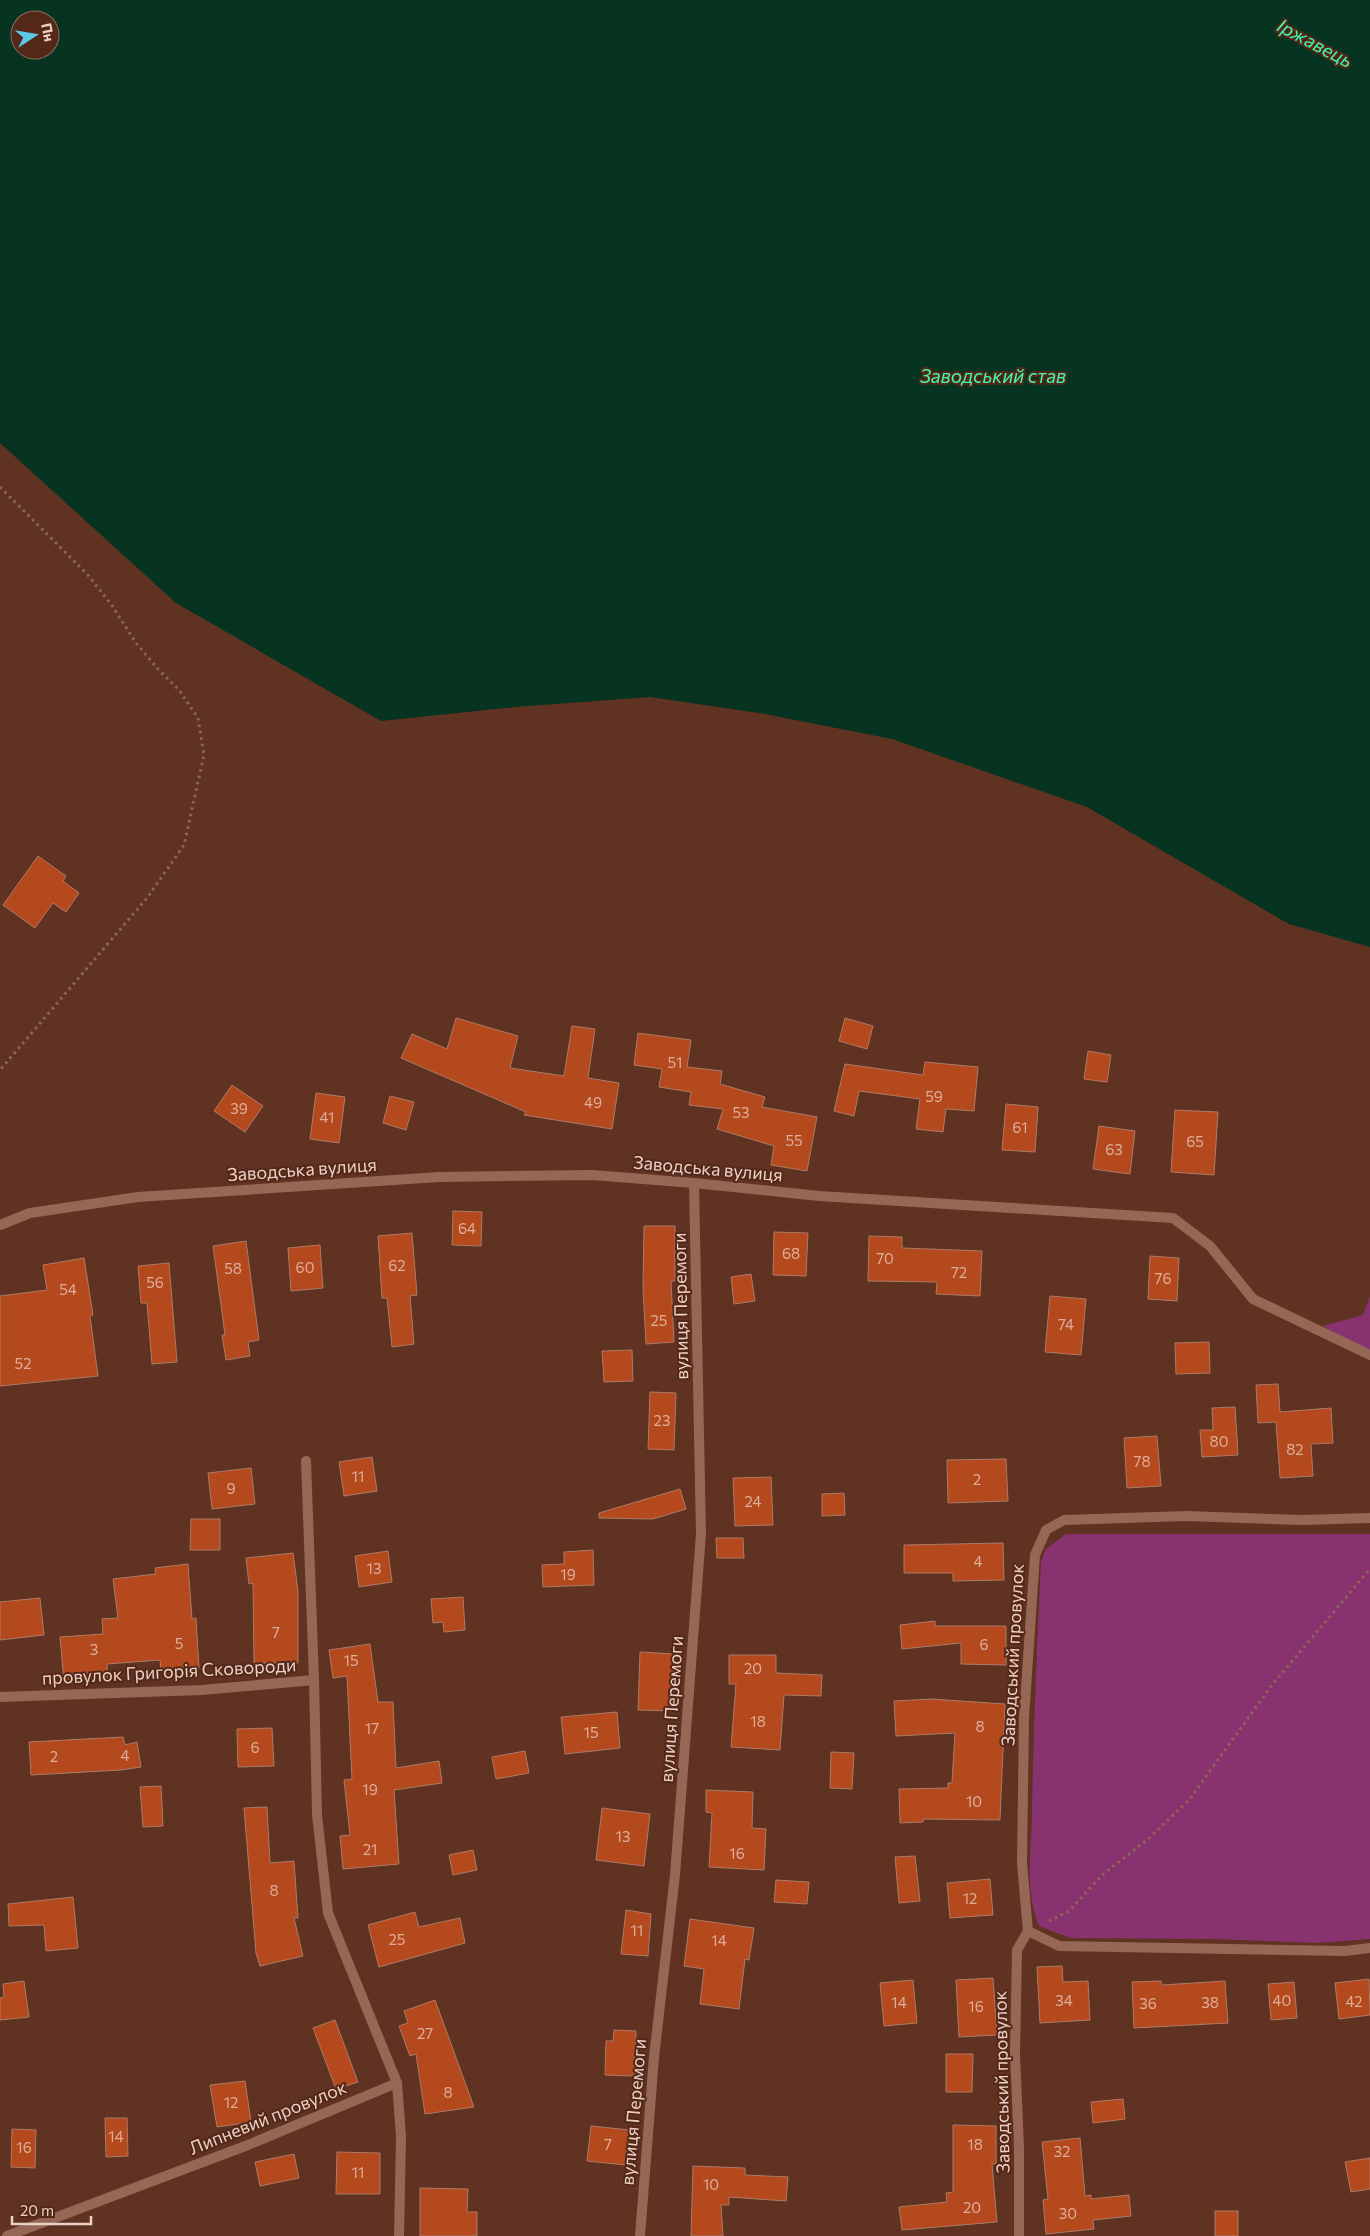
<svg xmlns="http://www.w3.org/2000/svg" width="1370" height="2236" viewBox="0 0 1370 2236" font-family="Commissioner,sans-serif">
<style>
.green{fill:#88336f}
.water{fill:#063421;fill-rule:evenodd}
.building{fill:#b4491d;stroke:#ae7a68}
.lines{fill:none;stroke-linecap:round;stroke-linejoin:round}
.path{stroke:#8e6658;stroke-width:3;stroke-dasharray:2.5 4;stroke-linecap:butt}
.service{stroke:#976756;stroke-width:10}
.minor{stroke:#976756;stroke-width:10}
.labels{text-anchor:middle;stroke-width:4;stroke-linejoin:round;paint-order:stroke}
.number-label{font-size:15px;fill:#deae9b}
.street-label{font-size:18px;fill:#eccfc5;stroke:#542818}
.water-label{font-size:19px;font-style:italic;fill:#40f8ad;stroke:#542818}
</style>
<rect width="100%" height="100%" fill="#5f3222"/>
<g class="green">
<polygon points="1370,1296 1370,1354 1323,1326 1363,1315"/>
<path d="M 1066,1534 L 1370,1534 L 1370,1939 L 1317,1943 L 1213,1939 L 1070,1938 L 1039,1926 C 1025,1893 1031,1853 1032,1817 C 1033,1732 1037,1647 1041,1562 L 1046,1549 Z"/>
</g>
<path class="water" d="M 0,0 L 1370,0 L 1370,947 L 1289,924 L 1087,807 L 892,739 L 765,714 L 650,697 L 515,707 L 381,721 L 176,603 L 0,443 ZM 20,20 L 50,20 L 50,50 L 20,50 Z"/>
<g class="building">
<polygon points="38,856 66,876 63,881 79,893 66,912 53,903 35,928 3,905"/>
<polygon points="456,1018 518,1036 510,1068 564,1076 572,1026 595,1029 588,1078 619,1083 612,1129 524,1115 526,1112 401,1058 412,1034 447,1049"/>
<polygon points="845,1018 873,1026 867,1049 839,1041"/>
<polygon points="638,1033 691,1040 687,1067 722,1071 720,1084 765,1097 762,1107 817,1117 807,1171 771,1165 774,1146 717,1129 723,1109 689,1105 691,1092 659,1087 662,1069 634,1065"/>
<polygon points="1088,1051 1111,1055 1107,1082 1084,1079"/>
<polygon points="925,1062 978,1067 974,1111 946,1109 943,1132 916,1129 920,1099 859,1091 854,1116 834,1111 845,1064 923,1075"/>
<polygon points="232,1085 263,1106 245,1132 214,1111"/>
<polygon points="316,1093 345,1097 339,1143 310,1139"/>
<polygon points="390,1096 414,1102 406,1130 383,1123"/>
<polygon points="1006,1104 1038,1107 1035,1152 1002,1150"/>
<polygon points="1175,1110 1218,1112 1214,1175 1171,1172"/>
<polygon points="1099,1126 1135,1131 1130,1174 1093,1169"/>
<polygon points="453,1211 482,1212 481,1246 452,1245"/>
<polygon points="644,1226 675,1226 675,1281 671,1281 674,1342 646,1344 643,1288"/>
<polygon points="774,1232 808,1233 806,1276 773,1275"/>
<polygon points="412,1233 417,1295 410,1296 414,1344 392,1347 387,1298 382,1298 378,1236"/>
<polygon points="869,1236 902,1237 902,1248 982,1251 980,1296 936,1294 937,1282 868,1281"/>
<polygon points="246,1241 259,1340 248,1342 250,1356 226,1360 222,1335 225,1335 213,1246"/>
<polygon points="320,1245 323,1288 291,1291 288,1248"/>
<polygon points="1150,1256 1179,1258 1177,1301 1148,1299"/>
<polygon points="84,1258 93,1315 90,1316 98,1376 0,1386 0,1296 47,1290 43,1265"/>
<polygon points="169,1263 177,1362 152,1364 147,1303 141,1303 138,1266"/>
<polygon points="751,1274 755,1301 734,1304 731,1277"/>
<polygon points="1050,1296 1086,1299 1081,1355 1045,1352"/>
<polygon points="1209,1342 1210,1373 1176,1374 1175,1343"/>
<polygon points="632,1350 633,1381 604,1382 602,1351"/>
<polygon points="1278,1384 1280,1412 1331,1408 1333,1443 1311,1444 1313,1476 1280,1478 1276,1422 1258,1423 1256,1385"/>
<polygon points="650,1392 676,1393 674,1450 648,1449"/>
<polygon points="1235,1407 1238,1455 1202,1457 1200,1430 1213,1430 1212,1408"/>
<polygon points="1157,1436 1161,1486 1127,1488 1124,1438"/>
<polygon points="372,1457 377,1491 344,1496 339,1462"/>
<polygon points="1006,1459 1008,1501 948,1503 947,1460"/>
<polygon points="251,1468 255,1504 212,1509 208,1473"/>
<polygon points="771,1477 773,1525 735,1526 733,1478"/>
<polygon points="680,1489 686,1509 653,1519 599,1518 599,1513"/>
<polygon points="844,1493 845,1515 822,1516 822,1494"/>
<polygon points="191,1519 220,1519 220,1550 190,1550"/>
<polygon points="716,1538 743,1538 744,1558 717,1558"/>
<polygon points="1003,1543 1004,1580 953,1581 953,1573 904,1573 904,1545"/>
<polygon points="593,1550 594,1585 543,1587 542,1565 564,1564 564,1552"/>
<polygon points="388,1551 392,1582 359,1587 355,1556"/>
<polygon points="293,1553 298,1591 298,1663 254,1663 253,1583 249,1584 246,1558"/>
<polygon points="188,1564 192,1619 196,1618 199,1668 161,1670 160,1660 107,1664 108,1679 64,1682 60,1637 103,1634 102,1619 118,1618 113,1579 156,1574 155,1568"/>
<polygon points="463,1597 465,1630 444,1632 443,1622 433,1623 431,1599"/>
<polygon points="40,1598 44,1635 0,1640 0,1602"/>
<polygon points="935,1621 935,1626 1006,1626 1006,1665 961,1664 961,1643 902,1649 900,1625"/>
<polygon points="370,1644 378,1702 393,1702 396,1768 439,1761 442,1783 394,1790 399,1864 343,1869 340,1836 350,1835 344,1780 352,1779 347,1676 333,1678 329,1650"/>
<polygon points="640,1652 674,1654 672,1711 638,1710"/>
<polygon points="729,1655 776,1655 776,1673 822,1675 821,1696 784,1695 780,1750 731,1747 736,1684 729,1684"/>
<polygon points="932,1699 1005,1704 1000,1820 923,1819 923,1822 900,1823 899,1789 948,1788 948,1783 952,1783 955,1733 896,1736 894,1701"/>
<polygon points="617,1712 620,1748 565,1754 561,1717"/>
<polygon points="272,1728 274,1766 238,1767 237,1729"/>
<polygon points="123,1737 125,1745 137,1742 141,1767 121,1770 31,1775 29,1742"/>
<polygon points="525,1751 529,1773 496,1779 492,1757"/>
<polygon points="831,1752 854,1753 852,1789 830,1788"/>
<polygon points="161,1786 163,1826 143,1827 140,1787"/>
<polygon points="706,1790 753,1792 752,1828 766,1829 764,1870 709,1867 712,1813 706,1812"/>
<polygon points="267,1807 270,1863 294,1861 298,1918 294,1918 303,1956 260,1966 256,1953 244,1808"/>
<polygon points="602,1808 650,1814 644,1866 596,1860"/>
<polygon points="473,1850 477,1870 453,1875 449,1855"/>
<polygon points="915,1856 920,1901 899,1903 895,1857"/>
<polygon points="990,1879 993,1915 950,1918 947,1883"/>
<polygon points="776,1880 809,1882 807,1904 774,1902"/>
<polygon points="73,1897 78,1948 46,1951 44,1925 9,1926 8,1904"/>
<polygon points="626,1910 651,1914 648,1956 621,1954"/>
<polygon points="415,1912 419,1927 460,1918 465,1943 379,1967 368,1925"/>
<polygon points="690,1919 754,1928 749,1960 745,1959 739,2009 700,2004 704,1969 684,1966"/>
<polygon points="1062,1966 1063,1982 1088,1981 1090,2020 1040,2023 1037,1967"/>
<polygon points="993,1978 997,2035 959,2037 956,1980"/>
<polygon points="1369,1979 1370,2015 1339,2019 1335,1983"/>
<polygon points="913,1980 917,2023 884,2026 880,1983"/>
<polygon points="24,1981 29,2017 0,2020 0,1998 4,1997 3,1984"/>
<polygon points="1161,1981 1162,1985 1225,1981 1228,2023 1134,2028 1132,1982"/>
<polygon points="1294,1982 1297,2018 1271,2020 1268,1984"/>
<polygon points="435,2000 474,2107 425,2114 416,2054 410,2056 399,2026 408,2023 404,2011"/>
<polygon points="335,2020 358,2082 336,2089 313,2028"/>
<polygon points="614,2030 636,2031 634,2076 605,2075 606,2041 613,2041"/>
<polygon points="946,2054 973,2054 972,2092 946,2092"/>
<polygon points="245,2081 251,2122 217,2127 210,2085"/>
<polygon points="1123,2099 1125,2119 1093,2123 1091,2102"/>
<polygon points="105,2118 127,2118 128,2156 106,2157"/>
<polygon points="953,2125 996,2126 996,2164 992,2164 997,2222 902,2230 899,2207 947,2202 946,2193 953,2192"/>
<polygon points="591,2126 630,2130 626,2165 587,2161"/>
<polygon points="12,2129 36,2130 35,2168 11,2167"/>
<polygon points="1080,2138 1085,2196 1091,2195 1091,2199 1129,2195 1131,2216 1093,2220 1094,2229 1046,2234 1043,2200 1048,2199 1042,2142"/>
<polygon points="337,2152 380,2153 380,2194 336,2194"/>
<polygon points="294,2154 299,2178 260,2186 255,2162"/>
<polygon points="1370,2158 1370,2189 1351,2192 1345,2162"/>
<polygon points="693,2166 745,2168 745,2175 788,2177 786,2201 729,2197 729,2205 721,2205 723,2236 691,2236"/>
<polygon points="420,2188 468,2189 467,2212 477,2212 477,2236 420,2236"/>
<rect x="1215" y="2211" width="23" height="25"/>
</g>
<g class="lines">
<g class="path">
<polyline points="0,487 87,574 111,604 136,643 157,668 179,690 198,718 204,755 184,845 147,898 0,1070"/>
<polyline points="1049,1921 1069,1911 1101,1876 1148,1839 1189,1800 1272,1685 1370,1569"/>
</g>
<polyline class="service" points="306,1461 314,1680"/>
<g class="minor">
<polyline points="0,1225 30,1213 138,1197 439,1177 592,1175 694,1183 819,1196 1173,1218 1210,1246 1253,1299 1370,1355"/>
<polyline points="1370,1518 1302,1520 1186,1516 1064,1520 1046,1530 1035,1555 1024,1718 1022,1863 1028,1931 1059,1946 1345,1951 1370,1948"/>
<polyline points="0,1697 202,1690 314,1680 317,1815 328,1913 397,2083 401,2136 399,2236"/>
<polyline points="7,2236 248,2145 397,2083"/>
<polyline points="640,2236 654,2057 675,1875 701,1534 694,1183"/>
<polyline points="1019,2236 1019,2148 1015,2054 1017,1950 1028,1931"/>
</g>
</g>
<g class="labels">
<g class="number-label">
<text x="675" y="1068">51</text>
<text x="934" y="1102">59</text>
<text x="593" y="1108">49</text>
<text x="239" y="1114">39</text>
<text x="741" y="1118">53</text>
<text x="327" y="1123">41</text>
<text x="1020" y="1133">61</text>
<text x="794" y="1146">55</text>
<text x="1195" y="1147">65</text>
<text x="1114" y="1155">63</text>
<text x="467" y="1234">64</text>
<text x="791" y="1259">68</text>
<text x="885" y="1264">70</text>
<text x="397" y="1271">62</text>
<text x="305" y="1273">60</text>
<text x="233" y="1274">58</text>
<text x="959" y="1278">72</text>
<text x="1163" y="1284">76</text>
<text x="155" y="1288">56</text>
<text x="68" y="1295">54</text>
<text x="659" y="1326">25</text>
<text x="1066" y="1330">74</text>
<text x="23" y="1369">52</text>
<text x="662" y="1426">23</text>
<text x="1219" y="1447">80</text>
<text x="1295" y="1455">82</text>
<text x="1142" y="1467">78</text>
<text x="358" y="1482">11</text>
<text x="977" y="1485">2</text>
<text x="231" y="1494">9</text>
<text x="753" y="1507">24</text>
<text x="978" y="1567">4</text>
<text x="374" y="1574">13</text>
<text x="568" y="1580">19</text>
<text x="276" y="1638">7</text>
<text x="179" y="1649">5</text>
<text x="984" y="1650">6</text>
<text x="94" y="1655">3</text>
<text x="351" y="1666">15</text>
<text x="753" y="1674">20</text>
<text x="758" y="1727">18</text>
<text x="980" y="1732">8</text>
<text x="372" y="1734">17</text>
<text x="591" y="1738">15</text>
<text x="255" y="1753">6</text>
<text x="125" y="1761">4</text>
<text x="54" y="1762">2</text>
<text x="370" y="1795">19</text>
<text x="974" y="1807">10</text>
<text x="623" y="1842">13</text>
<text x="370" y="1855">21</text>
<text x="737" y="1859">16</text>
<text x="274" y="1896">8</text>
<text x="970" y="1904">12</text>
<text x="637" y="1936">11</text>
<text x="397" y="1945">25</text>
<text x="719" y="1946">14</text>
<text x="1064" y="2006">34</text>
<text x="1282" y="2006">40</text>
<text x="1354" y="2007">42</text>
<text x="899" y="2008">14</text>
<text x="1210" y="2008">38</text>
<text x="1148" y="2009">36</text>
<text x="976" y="2012">16</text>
<text x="425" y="2039">27</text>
<text x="448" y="2098">8</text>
<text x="231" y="2108">12</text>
<text x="116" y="2142">14</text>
<text x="608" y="2150">7</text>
<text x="975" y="2150">18</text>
<text x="24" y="2153">16</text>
<text x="1062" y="2157">32</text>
<text x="358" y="2178">11</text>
<text x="711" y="2190">10</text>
<text x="972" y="2213">20</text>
<text x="1068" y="2219">30</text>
</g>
<g class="street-label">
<text transform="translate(708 1169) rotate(5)" y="6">Заводська вулиця</text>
<text transform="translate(302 1170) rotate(-4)" y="6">Заводська вулиця</text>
<text transform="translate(681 1306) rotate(-91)" y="6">вулиця Перемоги</text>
<text transform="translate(1013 1655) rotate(-87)" y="6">Заводський провулок</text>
<text transform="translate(169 1672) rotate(-3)" y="6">провулок Григорія Сковороди</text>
<text transform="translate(672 1709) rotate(-86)" y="6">вулиця Перемоги</text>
<text transform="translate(1002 2082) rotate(-91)" y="6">Заводський провулок</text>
<text transform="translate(634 2112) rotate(-85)" y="6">вулиця Перемоги</text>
<text transform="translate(268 2118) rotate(-22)" y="6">Липневий провулок</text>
</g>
<g class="water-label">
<text transform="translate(1315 43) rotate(28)" y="7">Іржавець</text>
<text x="993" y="383">Заводський став</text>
</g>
</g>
<g transform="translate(35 35) rotate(78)"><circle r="24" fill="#542818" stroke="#916b5d"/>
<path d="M0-4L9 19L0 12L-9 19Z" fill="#5cc7e8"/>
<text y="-8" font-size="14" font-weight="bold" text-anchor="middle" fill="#eccfc5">Пн</text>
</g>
<path d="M12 2216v8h79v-8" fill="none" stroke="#eccfc5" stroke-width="2.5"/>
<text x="20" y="2216" font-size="15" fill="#eccfc5" stroke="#542818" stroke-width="4" paint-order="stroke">20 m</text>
</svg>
